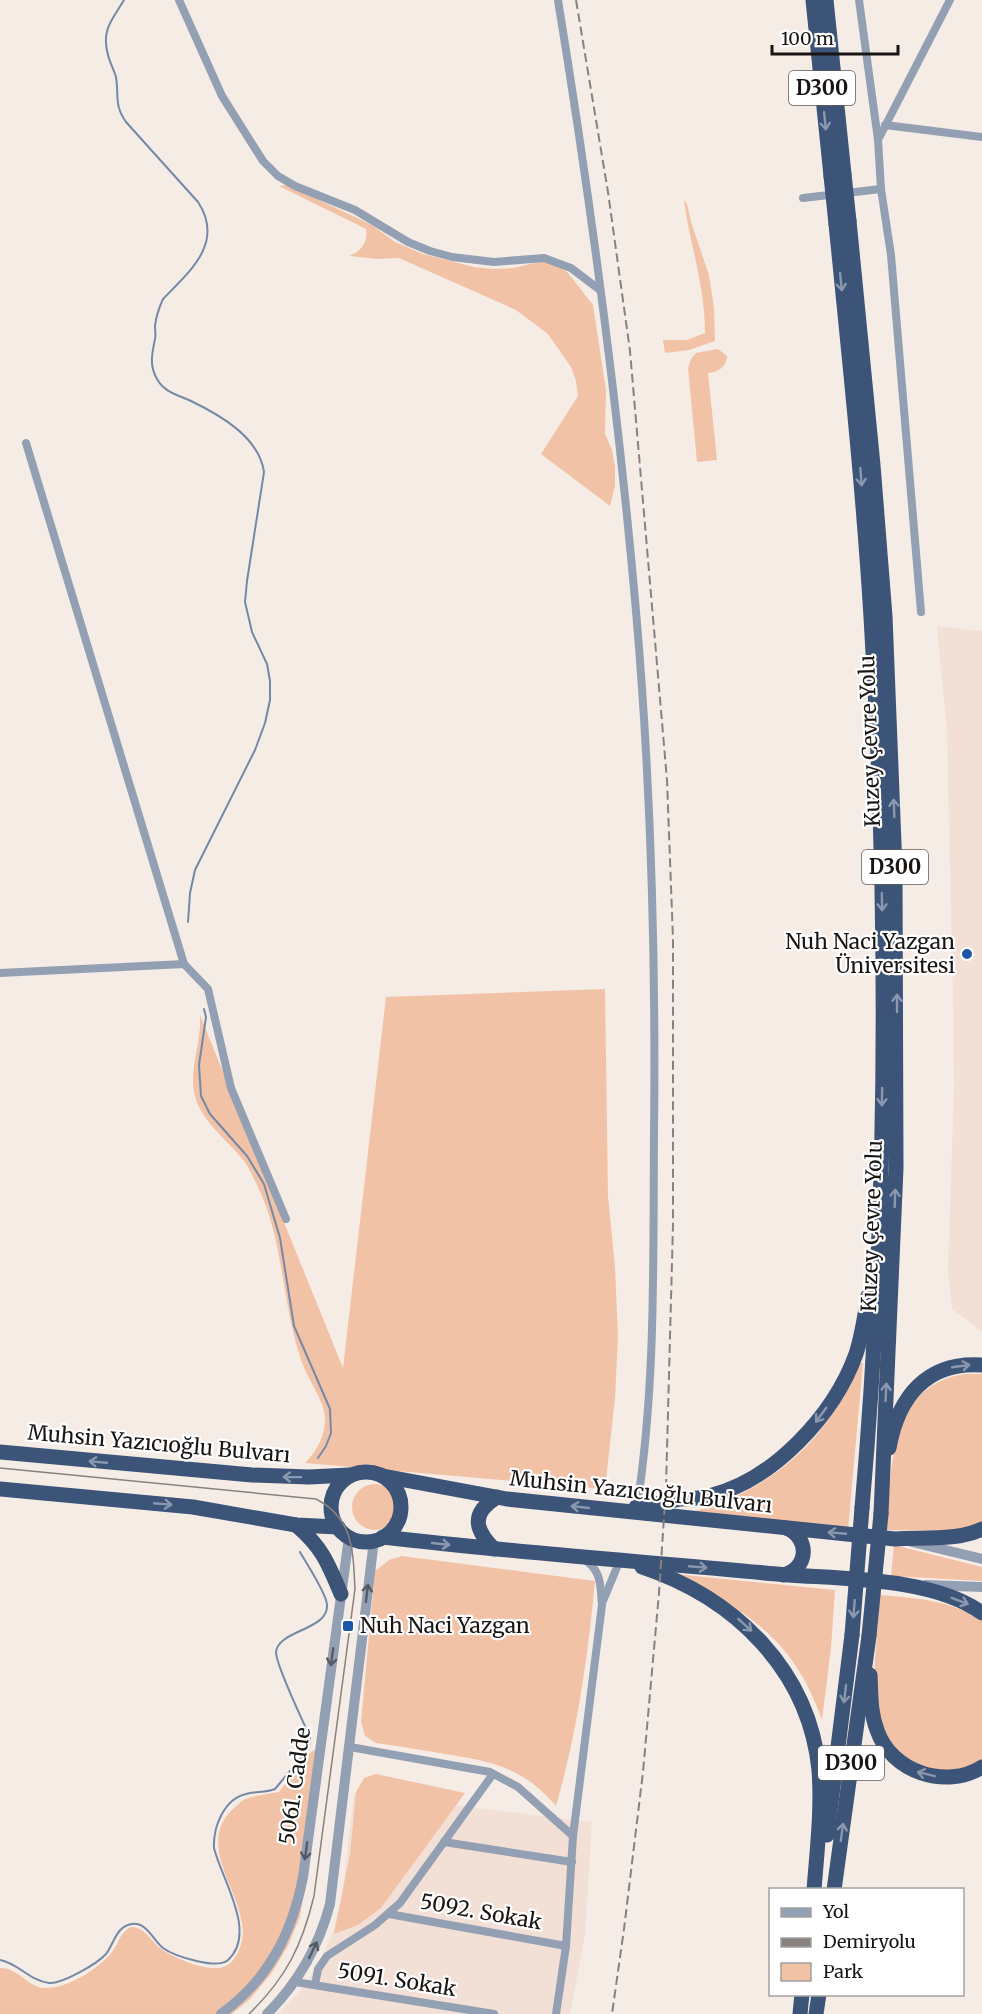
<svg xmlns="http://www.w3.org/2000/svg" width="982" height="2014" viewBox="0 0 982 2014" font-family="Merriweather,serif">
<style>
.built{fill:#f2e0d6}
.green{fill:#f2c2a6}
.lines{fill:none;stroke-linecap:round;stroke-linejoin:round}
.stream{stroke:#7589a7;stroke-width:2}
.minor{stroke:#93a0b3;stroke-width:8}
.tertiary{stroke:#93a0b3;stroke-width:10}
.trunk{stroke:#3c5478;stroke-width:15}
.tram{stroke:#88817d;stroke-width:1.5}
.rail{stroke:#88817d;stroke-width:2;stroke-dasharray:9 4.5;stroke-linecap:butt}
.trunk-bridge{stroke:#3c5478;stroke-width:15}
.oneway{stroke:#8a98ae}
.oneway2{stroke:#565a63}
.poi-dot{fill:#1d56a7;stroke:#fff;stroke-width:2}
.labels{text-anchor:middle;stroke-width:4.5;stroke-linejoin:round;paint-order:stroke}
.shield{fill:#fff;stroke:#5e5b5a;stroke-width:1.5}
.shield-label{font-size:20px;font-weight:bold;fill:#191513}
.street-label{font-size:21px;fill:#191513;stroke:#fff}
.poi-label{font-size:21px;fill:#191513;stroke:#fff;text-anchor:end}
</style>
<rect width="100%" height="100%" fill="#f6ece6"/>
<g class="built">
<polygon points="937,626 982,631 982,1332 952,1309 948,1271 954,1086 953,998 947,732"/>
<polygon points="354,1793 592,1822 585,1935 570,2014 277,2014 306,1985 322,1958 334,1928 342,1896"/>
</g>
<g class="green">
<path d="M 287,185 L 372,225 L 395,242 L 423,254 L 474,267 L 493,269 L 513,268 L 543,261 L 563,269 L 568,273 L 593,305 L 606,390 L 605,434 L 612,450 L 615,467 L 615,486 L 610,506 L 541,454 L 578,396 L 576,381 L 571,367 L 548,334 L 516,310 L 399,258 L 377,259 L 349,256 C 362,251 368,242 366,229 L 279,186 Z"/>
<path d="M 684,200 L 687,204 L 691,222 L 709,275 L 714,308 L 715,341 L 689,350 L 665,353 L 663,340 L 687,340 L 705,333 C 705,284 690,247 684,200 Z"/>
<path d="M 718,349 L 727,356 C 726,367 719,372 708,373 L 717,460 L 697,462 L 688,368 L 691,359 L 696,353 Z"/>
<path d="M 605,989 L 608,1196 L 615,1267 L 618,1337 L 615,1398 L 605,1489 L 305,1463 C 317,1451 325,1436 325,1419 C 325,1402 309,1381 303,1365 C 281,1306 285,1241 257,1185 C 253,1177 249,1168 244,1161 C 228,1140 202,1123 195,1096 C 188,1070 202,1042 200,1015 L 343,1368 L 386,997 Z"/>
<path d="M 858,1363 L 863,1363 L 848,1530 L 687,1513 C 748,1499 806,1460 838,1405 C 846,1391 851,1376 858,1363 Z"/>
<path d="M 965,1374 L 982,1374 L 982,1525 L 959,1531 L 886,1530 C 892,1470 888,1385 965,1374 Z"/>
<circle cx="375" cy="1507" r="23"/>
<polygon points="894,1545 982,1567 982,1581 891,1576"/>
<path d="M 402,1556 L 595,1581 C 588,1656 577,1734 556,1806 C 524,1768 492,1761 445,1754 C 422,1750 399,1746 376,1743 L 365,1736 L 361,1722 L 375,1571 L 389,1560 Z"/>
<path d="M 675,1574 L 835,1590 L 831,1648 L 822,1720 C 793,1637 748,1613 675,1574 Z"/>
<path d="M 880,1595 C 915,1598 952,1600 982,1621 L 982,1763 L 954,1773 L 908,1763 L 881,1730 L 874,1673 Z"/>
<path d="M 324,1743 L 300,1917 L 288,1946 L 271,1974 L 250,1999 L 232,2014 L 0,2014 L 0,1968 C 18,1967 29,1989 46,1988 C 69,1988 98,1969 112,1952 C 119,1943 119,1933 131,1927 C 145,1927 150,1940 160,1948 C 173,1958 203,1970 220,1968 C 230,1966 235,1959 239,1950 C 259,1907 192,1853 230,1812 C 235,1807 242,1800 248,1798 C 257,1795 269,1794 279,1792 L 307,1755 Z"/>
<polygon points="376,1774 465,1793 381,1908 358,1925 334,1934 350,1854 356,1792 364,1778"/>
</g>
<g class="lines">
<g class="stream">
<path d="M 124,0 C 112,20 101,30 108,55 C 110,63 114,70 116,77 C 119,96 114,105 126,122 L 198,202 C 225,243 189,272 163,299 C 159,308 156,316 155,326 C 155,330 156,335 155,339 C 152,354 149,365 157,379 C 164,392 178,395 191,401 C 220,415 259,437 264,472 L 247,581 L 245,602 L 252,632 L 267,664 L 270,681 L 270,700 L 265,723 L 255,750 L 195,870 L 190,893 L 188,922"/>
<polyline points="204,1009 206,1017 199,1065 201,1096 210,1114 247,1156 264,1184 280,1238 294,1326 330,1409 331,1433 326,1446 318,1458"/>
<path d="M 0,1960 C 18,1963 30,1981 49,1983 C 62,1984 97,1964 106,1954 C 114,1944 116,1926 132,1924 C 147,1922 153,1940 163,1948 C 174,1956 217,1970 228,1960 C 258,1933 221,1878 214,1848 C 213,1827 224,1799 246,1794 C 256,1791 265,1793 275,1789 L 309,1748 L 310,1737 C 303,1721 276,1666 276,1652 C 278,1630 329,1630 327,1605 C 327,1594 306,1563 300,1552"/>
</g>
<g class="minor">
<polyline points="179,0 222,96 263,161 278,176 295,186 355,210 408,242 430,251 452,257 494,262 544,258 571,268 600,290"/>
<path d="M 558,0 C 591,203 618,406 636,611 C 651,785 656,960 654,1135 C 653,1259 656,1384 637,1507"/>
<polyline points="859,0 878,140 881,189 891,255 921,612"/>
<polyline points="885,125 982,137"/>
<polyline points="879,138 950,0"/>
<polyline points="803,198 881,189"/>
<polyline points="26,443 184,964"/>
<polyline points="0,973 184,964 208,989 231,1088 286,1219"/>
<polyline points="603,1601 620,1560"/>
<polyline points="350,1747 490,1772 518,1787 573,1836"/>
<polyline points="444,1842 572,1862"/>
<polyline points="389,1914 566,1946"/>
<polyline points="295,1982 494,2014"/>
<polyline points="315,1985 318,1969 327,1956 375,1925 400,1903 493,1774"/>
<path d="M 556,2014 L 566,1946 L 573,1836 L 602,1605 C 600,1583 602,1572 584,1559"/>
</g>
<g class="tertiary">
<polyline points="912,1542 982,1559"/>
<polyline points="926,1585 982,1587"/>
<path d="M 221,2014 C 268,1980 292,1934 303,1877 L 349,1537"/>
<path d="M 267,2014 C 298,1983 319,1946 330,1904 L 374,1540"/>
</g>
<g class="trunk">
<polyline points="813,0 831,176"/>
<polyline points="826,0 844,174"/>
<polyline points="849,221 873,465 885,616 895,869 896,1168 881,1514"/>
<path d="M 836,224 C 849,355 863,486 871,617 C 889,914 888,1212 862,1508"/>
<path d="M 889,1448 C 898,1397 927,1361 982,1365"/>
<polyline points="0,1452 252,1475 309,1477 350,1475"/>
<circle cx="366" cy="1507" r="35"/>
<path d="M 383,1476 L 507,1499 L 895,1539 C 923,1537 957,1541 982,1529"/>
<polyline points="0,1489 193,1507 296,1525 338,1527"/>
<path d="M 636,1507 C 651,1505 666,1502 681,1499 C 690,1498 700,1499 709,1496 C 773,1481 834,1415 856,1354 C 862,1336 865,1315 868,1296"/>
<path d="M 296,1525 C 322,1547 328,1563 341,1594"/>
<path d="M 383,1537 C 510,1552 637,1561 765,1573 C 829,1580 928,1574 982,1613"/>
<path d="M 494,1549 C 474,1529 471,1513 497,1497"/>
<path d="M 642,1567 C 735,1598 809,1670 819,1770 C 822,1810 817,1850 814,1890"/>
<path d="M 783,1575 C 809,1569 810,1537 786,1528"/>
<path d="M 870,1675 C 871,1693 870,1712 877,1730 C 891,1772 946,1790 982,1767"/>
<polyline points="827,1835 852,1635"/>
<polyline points="834,1890 869,1636"/>
<polyline points="800,2014 802,1994"/>
<polyline points="816,2014 819,1994"/>
</g>
<path class="tram" d="M 0,1468 L 316,1499 C 354,1518 353,1552 355,1589 L 314,1896 C 302,1946 286,1978 249,2014"/>
<polyline class="rail" points="576,0 608,192 630,351 667,780 673,939 673,1225 666,1487 659,1593 643,1772 624,1929 612,2014"/>
<g class="trunk-bridge">
<polyline points="844,174 849,221"/>
<polyline points="831,176 836,224"/>
<polyline points="852,1635 862,1508"/>
<polyline points="869,1636 881,1514"/>
</g>
</g>
<defs><path id="oneway-shaft" d="M-6 0H5M1.5-3L5.5 0L1.5 3" fill="none" stroke-width="1.6" stroke-linecap="round" stroke-linejoin="round" transform="scale(1.5)"/></defs>
<g class="oneway">
<use href="#oneway-shaft" transform="translate(825 121) rotate(84)"/>
<use href="#oneway-shaft" transform="translate(841 282) rotate(84)"/>
<use href="#oneway-shaft" transform="translate(861 477) rotate(86)"/>
<use href="#oneway-shaft" transform="translate(894 808) rotate(-92)"/>
<use href="#oneway-shaft" transform="translate(882 902) rotate(89)"/>
<use href="#oneway-shaft" transform="translate(897 1003) rotate(-90)"/>
<use href="#oneway-shaft" transform="translate(882 1097) rotate(91)"/>
<use href="#oneway-shaft" transform="translate(895 1198) rotate(-88)"/>
<use href="#oneway-shaft" transform="translate(961 1366) rotate(-8)"/>
<use href="#oneway-shaft" transform="translate(886 1392) rotate(-87)"/>
<use href="#oneway-shaft" transform="translate(821 1415) rotate(126)"/>
<use href="#oneway-shaft" transform="translate(98 1462) rotate(-175)"/>
<use href="#oneway-shaft" transform="translate(292 1477) rotate(-179)"/>
<use href="#oneway-shaft" transform="translate(163 1504) rotate(5)"/>
<use href="#oneway-shaft" transform="translate(580 1507) rotate(-174)"/>
<use href="#oneway-shaft" transform="translate(837 1533) rotate(-175)"/>
<use href="#oneway-shaft" transform="translate(441 1544) rotate(6)"/>
<use href="#oneway-shaft" transform="translate(698 1567) rotate(5)"/>
<use href="#oneway-shaft" transform="translate(960 1601) rotate(20)"/>
<use href="#oneway-shaft" transform="translate(854 1609) rotate(95)"/>
<use href="#oneway-shaft" transform="translate(745 1625) rotate(42)"/>
<use href="#oneway-shaft" transform="translate(845 1694) rotate(97)"/>
<use href="#oneway-shaft" transform="translate(926 1774) rotate(-166)"/>
<use href="#oneway-shaft" transform="translate(842 1832) rotate(-82)"/>
</g>
<g class="oneway2">
<use href="#oneway-shaft" transform="translate(367 1593) rotate(-83)"/>
<use href="#oneway-shaft" transform="translate(332 1657) rotate(98)"/>
<use href="#oneway-shaft" transform="translate(306 1851) rotate(98)"/>
<use href="#oneway-shaft" transform="translate(313 1950) rotate(-64)"/>
</g>
<g class="poi-dot">
<circle cx="967" cy="954" r="6"/>
<rect x="342" y="1620" width="12" height="12" rx="3"/>
</g>
<g class="labels">
<g class="shield">
<rect x="789" y="71" width="66" height="34" rx="4.5"/>
<rect x="862" y="850" width="66" height="34" rx="4.5"/>
<rect x="818" y="1746" width="66" height="34" rx="4.5"/>
</g>
<g class="shield-label">
<text x="822" y="95">D300</text>
<text x="895" y="874">D300</text>
<text x="851" y="1770">D300</text>
</g>
<g class="street-label">
<text transform="translate(870 741) rotate(-92)" y="7">Kuzey Çevre Yolu</text>
<text transform="translate(872 1226) rotate(-88)" y="7">Kuzey Çevre Yolu</text>
<text transform="translate(159 1444) rotate(5)" y="7">Muhsin Yazıcıoğlu Bulvarı</text>
<text transform="translate(641 1492) rotate(6)" y="7">Muhsin Yazıcıoğlu Bulvarı</text>
<text transform="translate(295 1786) rotate(-82)" y="7">5061. Cadde</text>
<text transform="translate(481 1912) rotate(10)" y="7">5092. Sokak</text>
<text transform="translate(397 1980) rotate(9)" y="7">5091. Sokak</text>
</g>
<g class="poi-label">
<text x="955" y="949">Nuh Naci Yazgan<tspan x="955" dy="24">Üniversitesi</tspan></text>
<text x="360" y="1633" text-anchor="start">Nuh Naci Yazgan</text>
</g>
</g>
<rect x="769" y="1888" width="195" height="108" fill="#ffffff" stroke="#a3a1a1" stroke-width="1.5"/>
<rect x="781" y="1908" width="30" height="9" fill="#93a0b3" stroke="#a3a1a1" stroke-width="1.5"/>
<text x="823" y="1918" font-size="18" fill="#191513">Yol</text>
<rect x="781" y="1938" width="30" height="9" fill="#88817d" stroke="#a3a1a1" stroke-width="1.5"/>
<text x="823" y="1948" font-size="18" fill="#191513">Demiryolu</text>
<rect x="781" y="1963" width="30" height="18" fill="#f2c2a6" stroke="#a3a1a1" stroke-width="1.5"/>
<text x="823" y="1978" font-size="18" fill="#191513">Park</text>
<path d="M772 45v9h126v-9" fill="none" stroke="#191513" stroke-width="3"/>
<text x="781" y="45" font-size="18" fill="#191513" stroke="#ffffff" stroke-width="4.5" paint-order="stroke">100 m</text>
</svg>
